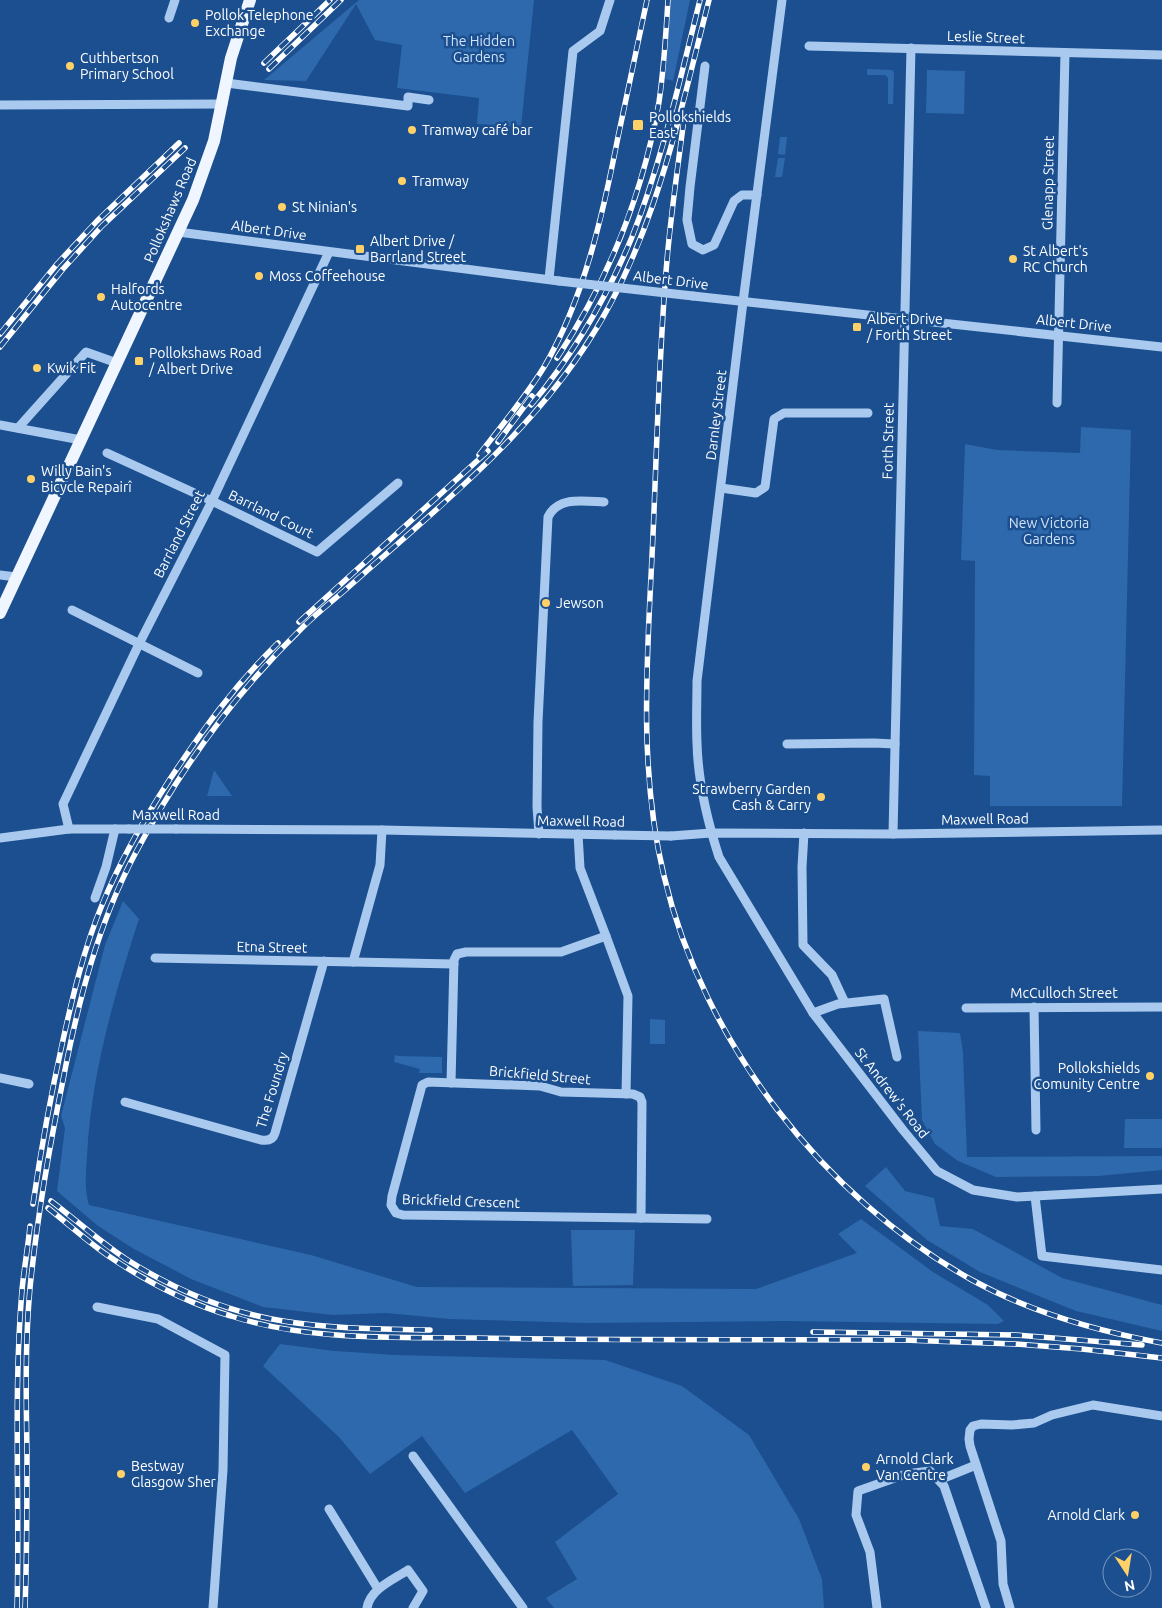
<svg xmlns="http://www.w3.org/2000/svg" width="1162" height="1608" viewBox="0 0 1162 1608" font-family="Ubuntu,sans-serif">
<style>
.green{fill:#2e69ad}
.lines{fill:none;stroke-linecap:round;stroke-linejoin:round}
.minor{stroke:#a9c9ee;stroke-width:9}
.major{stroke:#f0f6ff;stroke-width:12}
.rail-casing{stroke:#fff;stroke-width:5.5}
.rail{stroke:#1b4f8f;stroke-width:4;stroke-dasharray:11;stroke-linecap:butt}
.minor-bridge{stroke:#a9c9ee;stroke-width:9}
.poi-dot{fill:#ffd166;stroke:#1b4f8f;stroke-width:2}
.labels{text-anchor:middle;stroke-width:5;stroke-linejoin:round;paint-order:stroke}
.poi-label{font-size:14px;fill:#fff;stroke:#1b4f8f;text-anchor:start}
.street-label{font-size:14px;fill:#fff;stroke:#1b4f8f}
.park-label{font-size:14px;fill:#cfe3fa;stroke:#1b4f8f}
</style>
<rect width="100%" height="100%" fill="#1b4f8f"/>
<g class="green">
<polygon points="359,0 534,0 521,127 477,124 479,98 397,88 402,45 375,40 356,4 306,81 264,80"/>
<polygon points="671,0 690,0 673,81 665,79"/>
<polygon points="867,69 892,70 894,72 893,104 888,104 888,78 885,75 867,75"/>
<polygon points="927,70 965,71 964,114 926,113"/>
<polygon points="780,137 787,137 785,155 778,154"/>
<polygon points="778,158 785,158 782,177 775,177"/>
<polygon points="1081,427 1131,430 1122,806 990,806 990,776 974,775 975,561 961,560 965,444 997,450 1080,453"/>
<polygon points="214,770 232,796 207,796"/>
<path d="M 123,901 L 139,919 C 114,996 91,1075 87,1156 C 86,1173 84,1189 89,1205 L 311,1255 L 417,1287 L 756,1289 L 857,1253 L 838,1234 L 861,1219 L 933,1272 L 988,1305 L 1004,1321 L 998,1324 L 785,1321 L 586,1323 L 450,1319 L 386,1313 L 333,1315 L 263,1307 L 191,1279 L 134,1249 L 98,1226 L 57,1191 L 65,1128 L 61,1116 L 105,945 Z"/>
<polygon points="650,1019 665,1020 665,1044 650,1044"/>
<polygon points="918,1031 960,1033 963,1052 967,1157 1162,1156 1162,1170 1098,1176 996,1177 958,1161 935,1144 922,1120"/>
<polygon points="395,1055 399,1056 442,1057 442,1073 419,1073 420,1069 394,1062"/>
<polygon points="1125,1119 1162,1119 1162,1148 1124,1148"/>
<polygon points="886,1167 905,1191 934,1198 940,1226 973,1229 1062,1278 1162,1305 1162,1331 1076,1311 980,1272 927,1240 865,1186"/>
<polygon points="571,1230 635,1230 633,1285 573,1286"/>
<polygon points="280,1344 335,1351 395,1355 605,1360 682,1386 749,1435 799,1519 822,1579 824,1608 554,1608 546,1598 577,1579 555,1542 618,1494 572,1430 465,1493 422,1436 370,1474 339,1437 263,1366"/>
</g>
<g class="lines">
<g class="minor">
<path d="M 782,0 L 743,302 L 697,681 C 697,701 696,722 697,743 C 698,782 707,820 719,857 L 813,1013 L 903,1130 L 937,1171 L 973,1190 L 1017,1197 L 1162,1189"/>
<polyline points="169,18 175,0"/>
<polyline points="809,46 1162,55"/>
<polyline points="705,66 690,187 687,220 692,244 703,250 714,245 734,201 742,195 757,195"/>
<polyline points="226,83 408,106 408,97 429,100"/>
<polyline points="0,105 223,104"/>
<polyline points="178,232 559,281"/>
<polyline points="549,279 573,51 600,31 610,0"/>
<polyline points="693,296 1162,347"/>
<polyline points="1057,403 1065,53"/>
<polyline points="0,425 81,440"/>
<polyline points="18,428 86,352 117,363"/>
<polyline points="107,453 212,501 317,552 398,483"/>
<polyline points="721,488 756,493 765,487 774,419 784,413 868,413"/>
<polyline points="0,575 16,577"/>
<polyline points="72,610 198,673"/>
<polyline points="787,744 874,743 895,744"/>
<polyline points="69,829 63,804 139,644 212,501 329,252"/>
<polyline points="176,829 382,830 615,835"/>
<polyline points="804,833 802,867 803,945 832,975 845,1003"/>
<path d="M 539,834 L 537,807 L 538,722 L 548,517 C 558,496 584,501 604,502"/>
<polyline points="578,834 580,868 606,936"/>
<polyline points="893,834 911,48"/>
<polyline points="671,836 711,833 893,834 1162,830"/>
<polyline points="0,838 69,829 129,829"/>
<polyline points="95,898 106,867 115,829"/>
<polyline points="155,958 454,964"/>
<polyline points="353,962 380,865 382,830"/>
<polyline points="1034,1007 1036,1130"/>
<polyline points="966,1008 1162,1007"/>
<polyline points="813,1013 838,1004 884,999 897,1057"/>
<polyline points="0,1078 29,1084"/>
<polygon points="428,1082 540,1086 561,1092 633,1094 640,1097 642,1102 641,1218 403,1215 396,1213 391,1205 392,1196 421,1089 422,1085"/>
<polyline points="451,1083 454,960 457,954 466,952 561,952 606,936 628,996 626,1094"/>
<path d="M 125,1102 L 261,1140 C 267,1141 273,1140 275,1133 L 324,961"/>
<polyline points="1035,1196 1042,1256 1162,1270"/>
<polyline points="641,1218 707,1219"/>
<polyline points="97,1307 158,1319 225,1355 223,1470 213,1608"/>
<polyline points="413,1456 523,1608"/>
<polyline points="939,1480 976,1465"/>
<polyline points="329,1509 378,1589"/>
<path d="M 367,1608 C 370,1589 393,1580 408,1570 L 423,1591 L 413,1608"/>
<polyline points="877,1608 870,1552 856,1515 858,1491 906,1474 930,1471 944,1486 986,1608"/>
<polyline points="1010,1608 1003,1584 1001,1541 970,1446 969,1439 970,1430 973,1426 981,1424 1012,1425 1034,1423 1052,1415 1093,1405 1162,1416"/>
</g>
<polyline class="major" points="0,613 193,200 214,141 231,58 250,0"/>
<defs>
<g id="rail">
<polyline points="264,63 330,0"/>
<polyline points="269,69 341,0"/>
<path d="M 684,119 C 678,166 671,213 667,260 C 659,351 657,444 653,535 C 648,649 637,764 664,876 C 703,1042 824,1198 972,1280 C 1030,1312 1097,1331 1162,1343"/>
<polyline points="0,334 57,264 97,221 179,143"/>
<polyline points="0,347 63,269 102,226 185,148"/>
<path d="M 557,358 C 608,281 643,193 659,102 C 664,68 666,34 668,0"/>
<path d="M 531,405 C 573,355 607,297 632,237 C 662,161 680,79 700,0"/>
<polyline points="498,442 532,396"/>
<path d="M 479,455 C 501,426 525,398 544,367 C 584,299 603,214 618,137 C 628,91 637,46 647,0"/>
<polyline points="299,622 488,451"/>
<path d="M 51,1201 C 76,1220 99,1241 126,1259 C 173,1289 227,1312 283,1321 C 332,1329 381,1329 430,1330"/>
<path d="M 33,1204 C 41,1149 51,1094 63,1040 C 73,995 84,948 102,905 C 120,861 144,819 170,779 C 204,728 234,686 278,643"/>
<path d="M 48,1208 C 67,1223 87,1241 107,1255 C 145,1281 187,1303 231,1316 C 309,1341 393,1337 474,1338 C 617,1341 760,1339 903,1340 L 1015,1344 L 1082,1349 L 1162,1358"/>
<polyline points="813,1332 1015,1335 1142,1345"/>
<path d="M 17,1608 C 20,1502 13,1396 22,1290 C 24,1269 28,1247 30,1226"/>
<path d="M 25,1608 C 27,1556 27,1504 27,1452 C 26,1398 25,1343 30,1288 C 37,1218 49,1149 63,1080 C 78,1002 98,924 135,854 C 179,771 235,693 303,627 C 316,614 330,603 344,591 C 428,516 519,445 582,351 C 653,247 678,120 709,0"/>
</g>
</defs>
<use href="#rail" class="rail-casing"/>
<use href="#rail" class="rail"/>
<g class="minor-bridge">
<polyline points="559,281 693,296"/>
<polyline points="129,829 176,829"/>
<polyline points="615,835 671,836"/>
</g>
</g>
<g class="poi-dot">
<circle cx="195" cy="23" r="5"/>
<circle cx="70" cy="66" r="5"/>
<rect x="632" y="119" width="12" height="12" rx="2.5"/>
<circle cx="412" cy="130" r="5"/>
<circle cx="402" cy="181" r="5"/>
<circle cx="282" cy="207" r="5"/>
<rect x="355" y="244" width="10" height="10" rx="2.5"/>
<circle cx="1013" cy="259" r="5"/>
<circle cx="259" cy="276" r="5"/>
<circle cx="101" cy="297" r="5"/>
<rect x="852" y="322" width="10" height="10" rx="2.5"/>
<rect x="134" y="356" width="10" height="10" rx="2.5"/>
<circle cx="37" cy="368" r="5"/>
<circle cx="31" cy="479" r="5"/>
<circle cx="546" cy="603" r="5"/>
<circle cx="821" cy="797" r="5"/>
<circle cx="1150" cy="1076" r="5"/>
<circle cx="866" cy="1467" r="5"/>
<circle cx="121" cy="1474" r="5"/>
<circle cx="1135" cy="1515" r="5"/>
</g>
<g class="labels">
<g class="poi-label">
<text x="205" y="20">Pollok Telephone<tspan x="205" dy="16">Exchange</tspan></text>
<text x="80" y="63">Cuthbertson<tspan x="80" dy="16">Primary School</tspan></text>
<text x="649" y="122">Pollokshields<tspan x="649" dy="16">East</tspan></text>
<text x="422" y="135">Tramway café bar</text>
<text x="412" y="186">Tramway</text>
<text x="292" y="212">St Ninian's</text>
<text x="370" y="246">Albert Drive /<tspan x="370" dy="16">Barrland Street</tspan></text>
<text x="1023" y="256">St Albert's<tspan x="1023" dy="16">RC Church</tspan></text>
<text x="269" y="281">Moss Coffeehouse</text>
<text x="111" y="294">Halfords<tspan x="111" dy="16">Autocentre</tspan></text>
<text x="867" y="324">Albert Drive<tspan x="867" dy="16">/ Forth Street</tspan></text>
<text x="149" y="358">Pollokshaws Road<tspan x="149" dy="16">/ Albert Drive</tspan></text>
<text x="47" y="373">Kwik Fit</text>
<text x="41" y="476">Willy Bain's<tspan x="41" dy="16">Bicycle Repairî</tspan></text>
<text x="556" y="608">Jewson</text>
<text x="811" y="794" text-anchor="end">Strawberry Garden<tspan x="811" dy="16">Cash &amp; Carry</tspan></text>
<text x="1140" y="1073" text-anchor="end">Pollokshields<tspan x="1140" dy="16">Comunity Centre</tspan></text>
<text x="876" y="1464">Arnold Clark<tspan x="876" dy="16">Van Centre</tspan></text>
<text x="131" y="1471">Bestway<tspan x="131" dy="16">Glasgow Sher</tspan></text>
<text x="1125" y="1520" text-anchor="end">Arnold Clark</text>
</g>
<g class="street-label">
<text transform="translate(986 37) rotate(2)" y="5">Leslie Street</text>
<text transform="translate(1048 183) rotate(-89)" y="5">Glenapp Street</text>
<text transform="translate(170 210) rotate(-67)" y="5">Pollokshaws Road</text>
<text transform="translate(269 230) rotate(8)" y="5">Albert Drive</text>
<text transform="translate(671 280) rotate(7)" y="5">Albert Drive</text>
<text transform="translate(1074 323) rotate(6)" y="5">Albert Drive</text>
<text transform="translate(716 415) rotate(-83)" y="5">Darnley Street</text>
<text transform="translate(888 441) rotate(-89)" y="5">Forth Street</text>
<text transform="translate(271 514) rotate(26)" y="5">Barrland Court</text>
<text transform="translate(179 534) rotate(-63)" y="5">Barrland Street</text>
<text x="176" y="820">Maxwell Road</text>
<text transform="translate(985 819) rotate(-1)" y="5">Maxwell Road</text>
<text transform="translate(581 821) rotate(1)" y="5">Maxwell Road</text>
<text transform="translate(272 947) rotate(1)" y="5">Etna Street</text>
<text x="1064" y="998">McCulloch Street</text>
<text transform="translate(540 1075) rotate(5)" y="5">Brickfield Street</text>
<text transform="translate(272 1090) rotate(-73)" y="5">The Foundry</text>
<text transform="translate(892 1093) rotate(52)" y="5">St Andrew's Road</text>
<text transform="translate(461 1201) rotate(2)" y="5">Brickfield Crescent</text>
</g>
<g class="park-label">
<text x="479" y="46">The Hidden<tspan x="479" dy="16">Gardens</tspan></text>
<text x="1049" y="528">New Victoria<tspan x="1049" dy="16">Gardens</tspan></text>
</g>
</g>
<g transform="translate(1127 1573) rotate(168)"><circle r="24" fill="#1b4f8f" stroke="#7695bc"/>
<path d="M0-4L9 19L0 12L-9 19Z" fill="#ffd166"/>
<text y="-8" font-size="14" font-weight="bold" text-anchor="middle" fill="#ffffff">N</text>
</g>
</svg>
